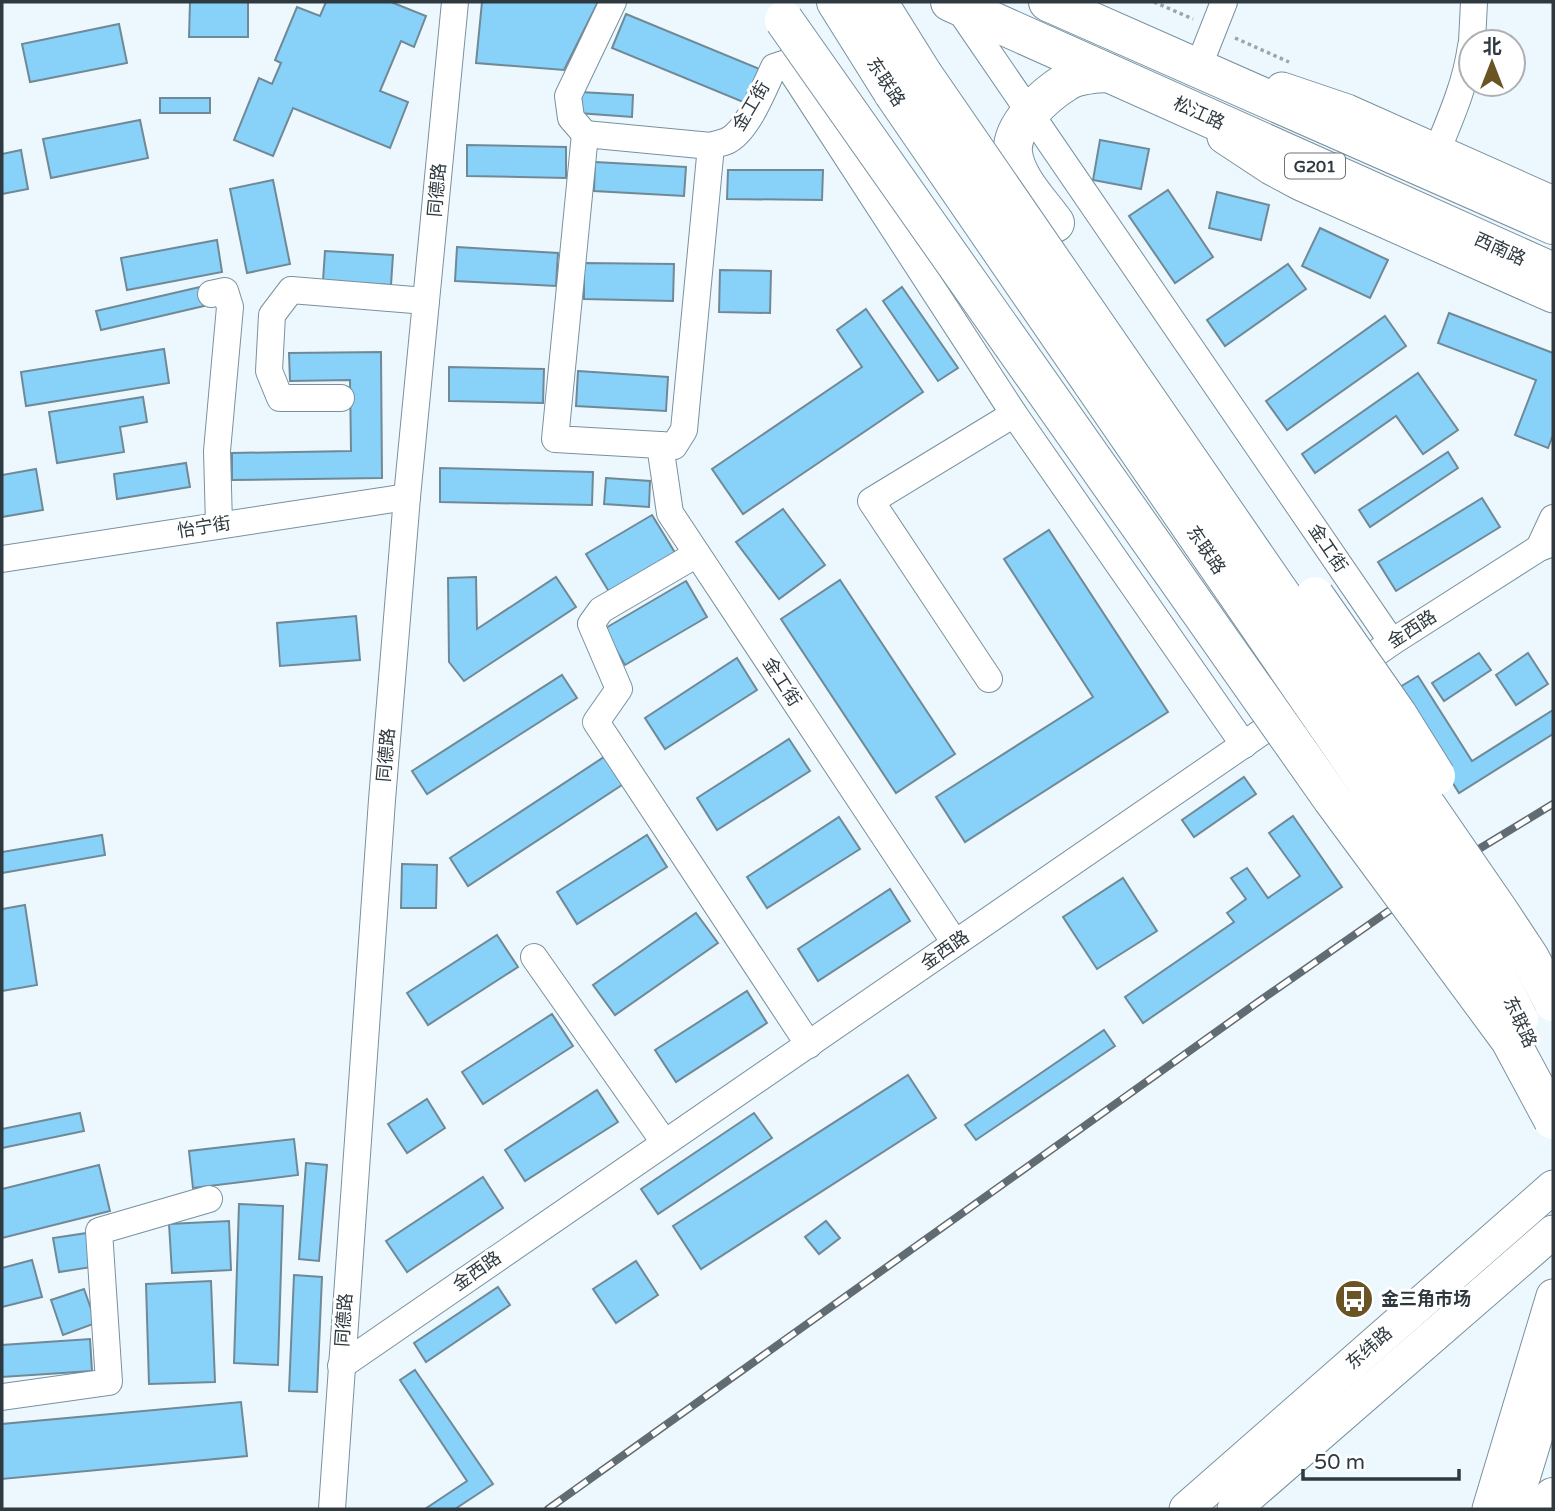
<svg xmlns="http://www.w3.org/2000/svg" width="1555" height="1511" viewBox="0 0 1555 1511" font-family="'Varela Round','Noto Sans SC',sans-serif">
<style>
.building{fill:#88d1f9;stroke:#708997;stroke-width:2}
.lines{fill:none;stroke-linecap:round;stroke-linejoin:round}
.minor-casing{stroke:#78919f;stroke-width:28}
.major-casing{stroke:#78919f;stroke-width:35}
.highway-casing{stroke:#78919f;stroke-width:40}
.path{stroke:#9ba6ac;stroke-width:3.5;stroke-dasharray:3.5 3.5;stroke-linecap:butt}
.minor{stroke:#fff;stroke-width:26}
.major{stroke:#fff;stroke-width:33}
.highway{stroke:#fff;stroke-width:38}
.rail-casing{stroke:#616c72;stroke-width:8}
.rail{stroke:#fff;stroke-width:5;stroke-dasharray:16;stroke-linecap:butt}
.highway-bridge-casing{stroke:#78919f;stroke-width:40;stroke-linecap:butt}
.highway-bridge{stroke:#fff;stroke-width:38}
.labels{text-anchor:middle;stroke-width:6;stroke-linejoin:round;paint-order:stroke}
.shield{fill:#fff;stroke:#6d7579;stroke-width:2}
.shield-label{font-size:16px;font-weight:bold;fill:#2f3a40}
.street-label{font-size:18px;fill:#2f3a40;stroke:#fff}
.poi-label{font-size:18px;font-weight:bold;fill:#2f3a40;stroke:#fff;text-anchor:start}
</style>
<rect width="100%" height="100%" fill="#edf8fe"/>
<g class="building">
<polygon points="190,2 248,2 248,37 189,37"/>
<polygon points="326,2 391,2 426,16 414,47 401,41 380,91 408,102 390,148 293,108 273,156 234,140 259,78 272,84 281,63 275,60 297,7 320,16"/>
<polygon points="482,2 598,2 564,70 476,63"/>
<polygon points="626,14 762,70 748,104 612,48"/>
<polygon points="119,24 127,63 30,82 22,44"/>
<polygon points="580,92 633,95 632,117 578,113"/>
<rect x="160" y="98" width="50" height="15"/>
<polygon points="140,120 148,158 51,178 43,139"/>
<polygon points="1100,140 1149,149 1141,189 1093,180"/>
<polygon points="467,145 566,147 566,178 467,176"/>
<polygon points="21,150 28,189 2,194 2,154"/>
<polygon points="595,162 686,167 684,196 594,191"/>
<polygon points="728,170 823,170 822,200 727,199"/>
<polygon points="273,180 290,264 247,273 230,189"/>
<polygon points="1168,190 1213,257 1175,283 1129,216"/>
<polygon points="1217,192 1269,205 1261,240 1209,228"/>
<polygon points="1320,228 1388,260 1370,298 1302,266"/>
<polygon points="217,240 222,272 127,290 121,258"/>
<polygon points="457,247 558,253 556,286 455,281"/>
<polygon points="325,251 393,255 391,285 323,281"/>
<polygon points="584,263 674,264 673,301 584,299"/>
<polygon points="1288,264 1306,289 1225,346 1207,320"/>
<polygon points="720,270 771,271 770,313 719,312"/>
<polygon points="200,287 204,306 101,330 96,311"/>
<polygon points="902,287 958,368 938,381 883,301"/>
<polygon points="866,309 923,392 743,514 712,469 862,367 837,330"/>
<polygon points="1449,313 1553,353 1553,435 1548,448 1515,435 1536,380 1438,343"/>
<polygon points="1385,316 1406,346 1287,430 1266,401"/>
<polygon points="164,349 169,383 26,406 21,372"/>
<polygon points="381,352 382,478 232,480 232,453 351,451 350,380 290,381 289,353"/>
<polygon points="449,367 544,369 543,403 449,401"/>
<polygon points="578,371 668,377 666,411 576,406"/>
<polygon points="1418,373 1458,430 1423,454 1396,416 1315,473 1302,454"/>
<polygon points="143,397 147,422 120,427 124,452 57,463 49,412"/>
<polygon points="1448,452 1458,468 1370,527 1359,510"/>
<polygon points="186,463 190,487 117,499 114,474"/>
<polygon points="440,468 593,472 592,505 440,502"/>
<polygon points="36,469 43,510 2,517 2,475"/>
<polygon points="606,478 650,481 649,507 604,504"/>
<polygon points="1482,498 1500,527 1396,591 1378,562"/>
<polygon points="783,509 825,565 779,599 736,542"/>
<polygon points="652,515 677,556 611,595 586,554"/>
<polygon points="1049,530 1168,712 965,842 936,797 1093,697 1004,559"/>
<polygon points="476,577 477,629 556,577 576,607 464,681 449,662 448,578"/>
<polygon points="840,580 955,754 896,793 781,619"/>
<polygon points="686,581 707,617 625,665 604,629"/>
<polygon points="356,616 360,660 280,666 277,623"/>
<polygon points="1479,653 1491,670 1444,701 1432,683"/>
<polygon points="1528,653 1548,684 1516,705 1496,675"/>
<polygon points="737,658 757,690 665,749 645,718"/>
<polygon points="562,675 577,698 427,794 412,771"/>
<polygon points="1418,676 1472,761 1553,710 1553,734 1459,793 1395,690"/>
<polygon points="789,739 810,771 717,830 697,798"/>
<polygon points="607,755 625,783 468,886 450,858"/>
<polygon points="1244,777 1256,794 1194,837 1182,820"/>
<polygon points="1293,816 1342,887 1143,1023 1125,997 1234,922 1227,913 1246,899 1231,878 1247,868 1268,898 1300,876 1269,833"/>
<polygon points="839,817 860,849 767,908 747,877"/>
<polygon points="102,835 105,855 2,873 2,852"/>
<polygon points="647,835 667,867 577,924 557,892"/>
<polygon points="402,864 437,865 436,908 401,908"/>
<polygon points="1123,878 1157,931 1097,969 1063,917"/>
<polygon points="890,889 910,921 818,981 798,949"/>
<polygon points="25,905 37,985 2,991 2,909"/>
<polygon points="696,913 718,943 615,1015 593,985"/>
<polygon points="497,935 518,967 428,1025 407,993"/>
<polygon points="747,991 767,1023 676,1082 655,1050"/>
<polygon points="552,1014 573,1046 483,1104 462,1072"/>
<polygon points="1104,1030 1115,1046 976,1140 965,1125"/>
<polygon points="908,1075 936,1118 701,1269 673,1226"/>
<polygon points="597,1090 618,1122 525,1181 505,1150"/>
<polygon points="427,1099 445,1128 407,1153 388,1124"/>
<polygon points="80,1113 84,1131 2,1148 2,1129"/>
<polygon points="754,1113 772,1138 658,1214 641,1189"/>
<polygon points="294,1139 298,1175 193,1188 189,1151"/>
<polygon points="306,1163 327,1165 319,1261 299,1259"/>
<polygon points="99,1165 110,1211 2,1238 2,1189"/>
<polygon points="483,1177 503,1208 407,1272 386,1241"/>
<polygon points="239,1204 283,1206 278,1365 234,1363"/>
<polygon points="229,1221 231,1270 172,1273 169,1224"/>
<polygon points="826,1221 840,1238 819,1254 805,1237"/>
<polygon points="87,1233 92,1267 59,1272 53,1238"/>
<polygon points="32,1260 42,1297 2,1307 2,1268"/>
<polygon points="636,1261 658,1295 616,1323 593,1289"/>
<polygon points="294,1275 322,1277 317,1392 289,1391"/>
<polygon points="211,1281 215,1382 149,1384 146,1284"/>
<polygon points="498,1287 510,1305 426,1362 414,1343"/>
<polygon points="84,1289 96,1323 63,1335 51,1300"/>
<polygon points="90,1339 92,1371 2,1377 2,1345"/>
<polygon points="415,1370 493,1484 455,1509 425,1509 467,1481 400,1380"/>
<polygon points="241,1402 247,1456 2,1479 2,1424"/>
</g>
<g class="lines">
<defs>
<g id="minor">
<polyline points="956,5 1392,642"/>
<polyline points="1472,42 1474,2"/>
<polyline points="1198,68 1224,2"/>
<polyline points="585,134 571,118 568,96 613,2"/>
<path d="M 1437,151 C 1451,117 1466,83 1471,46"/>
<polyline points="211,294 225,291 230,307 217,451 219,524"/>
<polyline points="341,398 280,398 269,371 272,315 291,290 426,301"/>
<polyline points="660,445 555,439 585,134 711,146"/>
<polyline points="1539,548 1553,518"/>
<polyline points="697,554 601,610 591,624 619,689 596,722 809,1045"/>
<polyline points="2,559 407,497"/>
<polyline points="1349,672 1392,642 1539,548 1553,543"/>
<polyline points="989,679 871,501 1014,414"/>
<path d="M 955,943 L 670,513 L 660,445 L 674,446 L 684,430 L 711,146 C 716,144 722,143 727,141 C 748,131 764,88 774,67 L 786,63 L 1014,414 L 1244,745"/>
<polyline points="534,957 664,1142"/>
<polyline points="341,1366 1291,712"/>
<polyline points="2,1397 109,1382 99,1231 209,1199"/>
<polyline points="332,1509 382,800 407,497 455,2"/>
</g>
<g id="major">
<polyline points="1282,89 1347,111 1553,203"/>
<polyline points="1224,137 1271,168 1301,184 1553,296"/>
<polyline points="1186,1509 1553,1187"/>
<polyline points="1234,1509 1553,1232"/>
<polyline points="1489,1509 1553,1296"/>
</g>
<g id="highway">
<polyline points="836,2 893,93"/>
<polyline points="878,2 923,74"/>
<polyline points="950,2 1553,272"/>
<polyline points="1048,2 1553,225"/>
<path d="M 1055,223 C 1041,203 1016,179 1013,153 C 1010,126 1045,95 1066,82 C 1078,74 1094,74 1108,73"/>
<polyline points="1511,1509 1553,1372"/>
<polyline points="1549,1509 1553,1497"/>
</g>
</defs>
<use href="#minor" class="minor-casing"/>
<use href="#major" class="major-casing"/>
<use href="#highway" class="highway-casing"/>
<g class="path">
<polyline points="1154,2 1193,19"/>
<polyline points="1235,38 1289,62"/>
</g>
<use href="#minor" class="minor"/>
<use href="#major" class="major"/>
<use href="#highway" class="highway"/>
<defs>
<polyline id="rail" points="548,1509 1258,1002 1469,855 1553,804"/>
</defs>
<use href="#rail" class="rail-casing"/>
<use href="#rail" class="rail"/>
<defs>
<g id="highway-bridge">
<polyline points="784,20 1332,799 1510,1040 1553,1120"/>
<polyline points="923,74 1499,911 1530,958 1553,1002"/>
<polyline points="893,93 1491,964 1519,1019"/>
<polyline points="1315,596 1398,715 1436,776"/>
</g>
</defs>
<use href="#highway-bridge" class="highway-bridge-casing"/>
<use href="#highway-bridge" class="highway-bridge"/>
</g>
<defs>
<symbol id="bus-disc" viewBox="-11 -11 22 22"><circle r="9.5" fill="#6a5423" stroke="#fff"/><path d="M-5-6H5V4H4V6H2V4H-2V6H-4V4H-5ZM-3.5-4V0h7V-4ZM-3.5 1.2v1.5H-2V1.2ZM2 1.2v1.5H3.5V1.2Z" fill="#fff"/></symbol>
</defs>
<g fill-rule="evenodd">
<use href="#bus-disc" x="1332" y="1277" width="44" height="44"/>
</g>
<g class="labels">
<rect class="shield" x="1285" y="153.5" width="60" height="25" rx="5"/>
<g class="shield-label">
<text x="1315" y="172">G201</text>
</g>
<g class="street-label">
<text transform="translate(886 82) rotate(57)" y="6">东联路</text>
<text transform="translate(751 106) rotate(-59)" y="6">金工街</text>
<text transform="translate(1199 113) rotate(24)" y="6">松江路</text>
<text transform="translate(437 190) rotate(-85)" y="6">同德路</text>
<text transform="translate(1500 249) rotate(24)" y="6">西南路</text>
<text transform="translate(204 527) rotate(-9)" y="6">怡宁街</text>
<text transform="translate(1328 548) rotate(56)" y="6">金工街</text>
<text transform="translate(1206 550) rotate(56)" y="6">东联路</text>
<text transform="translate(1412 629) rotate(-33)" y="6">金西路</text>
<text transform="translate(782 682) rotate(57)" y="6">金工街</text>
<text transform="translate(386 755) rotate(-85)" y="6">同德路</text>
<text transform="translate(945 950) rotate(-35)" y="6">金西路</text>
<text transform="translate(1520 1022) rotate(65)" y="6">东联路</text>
<text transform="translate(477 1271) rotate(-35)" y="6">金西路</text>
<text transform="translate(344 1320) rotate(-86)" y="6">同德路</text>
<text transform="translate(1369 1348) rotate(-41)" y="6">东纬路</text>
</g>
<g class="poi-label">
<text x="1381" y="1305">金三角市场</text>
</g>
</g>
<rect width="1555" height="1511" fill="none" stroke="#2f3a40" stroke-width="7"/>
<g transform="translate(1492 63)"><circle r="33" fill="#ffffff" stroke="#acb0b3" stroke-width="2"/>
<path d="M0-5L12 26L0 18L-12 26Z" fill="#6a5423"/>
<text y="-10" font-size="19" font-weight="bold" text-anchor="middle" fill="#2f3a40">北</text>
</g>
<path d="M1303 1469v10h156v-10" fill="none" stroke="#2f3a40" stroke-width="3.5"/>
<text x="1314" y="1469" font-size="21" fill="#2f3a40" stroke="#ffffff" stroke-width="5" paint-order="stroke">50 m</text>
</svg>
